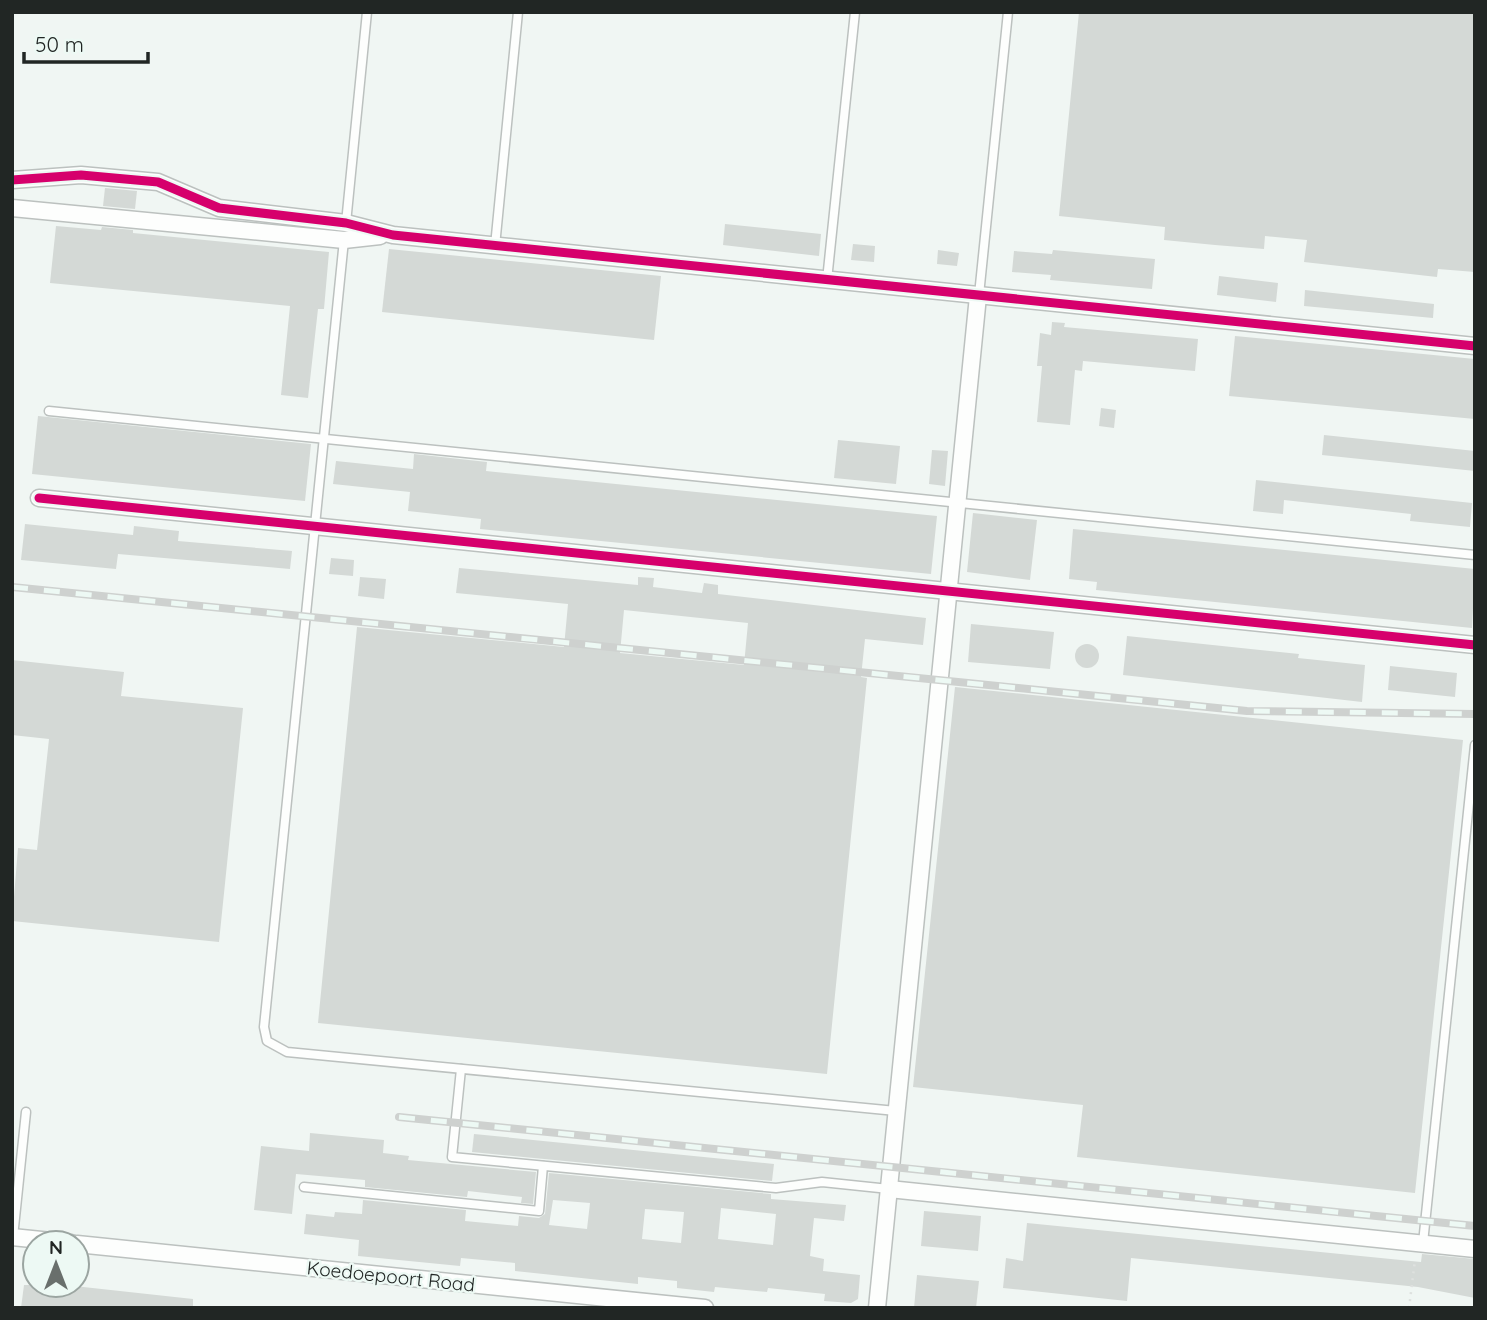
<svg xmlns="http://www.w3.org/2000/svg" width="1487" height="1320" viewBox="0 0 1487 1320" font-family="Quicksand,sans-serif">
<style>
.building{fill:#d4d9d6;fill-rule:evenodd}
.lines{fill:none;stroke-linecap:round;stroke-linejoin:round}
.service-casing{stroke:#bcc1bf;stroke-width:11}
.minor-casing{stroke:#bcc1bf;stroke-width:19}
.path{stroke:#dee1df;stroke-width:2.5;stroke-dasharray:2 5;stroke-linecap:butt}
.service{stroke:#fdfefd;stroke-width:8}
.minor{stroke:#fdfefd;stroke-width:16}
.rail-casing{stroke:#ced1cf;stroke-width:8}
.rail{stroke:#edf9f4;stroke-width:5;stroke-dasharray:16;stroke-linecap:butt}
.cycleway-casing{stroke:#edf9f4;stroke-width:13}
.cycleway{stroke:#d6006c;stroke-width:9}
.labels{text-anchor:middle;stroke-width:5;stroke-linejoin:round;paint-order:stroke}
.street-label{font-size:19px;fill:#212624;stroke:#edf9f4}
</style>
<rect width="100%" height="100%" fill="#f0f6f3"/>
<g class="building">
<polygon points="1079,12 1475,12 1475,272 1438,269 1437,277 1304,262 1307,240 1265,236 1264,249 1215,245 1164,240 1165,227 1059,216"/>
<polygon points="105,188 137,191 135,209 103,206"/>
<polygon points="725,224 821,234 819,256 723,245"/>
<polygon points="56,226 101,230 102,227 133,230 133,233 329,252 324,309 318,309 308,398 281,395 290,306 50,283"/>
<polygon points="853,244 875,246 874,262 851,260"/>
<polygon points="389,249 661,276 654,340 382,312"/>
<polygon points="938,250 959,253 957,266 937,264"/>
<polygon points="1053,250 1155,259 1152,289 1050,280 1051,275 1012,272 1014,251 1052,254"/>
<polygon points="1219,276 1278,283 1276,302 1217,295"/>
<polygon points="1305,290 1434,304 1433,318 1304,306"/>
<polygon points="1052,322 1065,323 1064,327 1198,339 1195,371 1083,361 1082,371 1075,370 1070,425 1037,422 1042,366 1037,366 1040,333 1051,335"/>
<polygon points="1235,336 1475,359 1475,419 1229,396"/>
<polygon points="1101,408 1116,410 1114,428 1099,426"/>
<polygon points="38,416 311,444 305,501 32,474"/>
<polygon points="1324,435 1475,451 1475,471 1322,455"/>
<polygon points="838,440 900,446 896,484 834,478"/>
<polygon points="932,450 948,451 945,486 929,484"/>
<polygon points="414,454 487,462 486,471 937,516 931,574 480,529 481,519 408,511 410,492 333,484 336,461 413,469"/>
<polygon points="1256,480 1472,503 1470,527 1410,521 1411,514 1284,500 1283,514 1253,511"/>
<polygon points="973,513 1037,520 1030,580 967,572"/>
<polygon points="25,524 133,535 134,526 179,531 178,541 292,551 290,569 118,554 116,569 21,560"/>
<polygon points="1073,529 1475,569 1472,628 1096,590 1097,582 1069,579"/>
<polygon points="331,558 354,560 353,576 329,574"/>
<path d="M 459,568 L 638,585 L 638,577 L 654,578 L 653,587 L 702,593 L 704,583 L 718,585 L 718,594 L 926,618 L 923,645 L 865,639 L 861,677 L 867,678 L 827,1074 L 318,1023 L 357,627 L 564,647 L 568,604 L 456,593 ZM 624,610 L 748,623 L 744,665 L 620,653 Z"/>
<polygon points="360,577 386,579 384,599 358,596"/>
<polygon points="971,624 1054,632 1050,669 968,662"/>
<polygon points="1127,636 1299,654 1298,658 1365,665 1362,702 1123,675"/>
<circle cx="1087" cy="656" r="12"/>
<polygon points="12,660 124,672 121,696 243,708 219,942 12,921 18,848 37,850 49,739 12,735"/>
<polygon points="1390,666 1457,673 1455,697 1388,690"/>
<polygon points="955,687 1463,740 1415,1193 1077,1157 1083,1105 913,1087"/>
<polygon points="310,1133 384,1140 383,1153 409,1156 408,1160 536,1172 533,1204 521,1203 522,1197 468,1191 467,1197 365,1187 365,1180 296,1174 292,1214 254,1210 261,1146 309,1151"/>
<polygon points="474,1134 774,1164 772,1181 472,1152"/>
<path d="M 549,1173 L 771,1194 L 771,1199 L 846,1205 L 844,1221 L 814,1218 L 810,1256 L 824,1259 L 823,1271 L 860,1275 L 858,1299 L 851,1303 L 824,1301 L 825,1294 L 768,1288 L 767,1292 L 715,1287 L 714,1292 L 677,1288 L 677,1281 L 638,1277 L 638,1284 L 515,1271 L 515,1263 L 461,1258 L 460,1266 L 358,1256 L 359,1240 L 304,1234 L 306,1214 L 334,1217 L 335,1212 L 362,1214 L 363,1200 L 466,1210 L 465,1221 L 518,1226 L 519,1216 L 539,1218 L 545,1214 ZM 553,1200 L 590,1203 L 587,1229 L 549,1225 ZM 721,1208 L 776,1214 L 773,1245 L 718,1239 ZM 645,1209 L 684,1212 L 681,1243 L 642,1239 Z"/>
<polygon points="924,1211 981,1216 978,1251 921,1246"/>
<polygon points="1027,1223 1421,1262 1422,1254 1475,1259 1475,1298 1418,1287 1131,1258 1127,1301 1003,1288 1006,1258 1023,1261"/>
<polygon points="917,1275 979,1281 976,1308 914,1308"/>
<polygon points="24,1285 65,1285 193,1299 193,1308 21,1308"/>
</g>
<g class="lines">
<defs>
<g id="service">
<polyline points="346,223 367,12"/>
<polyline points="344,240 264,1027 267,1041 287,1052 896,1111"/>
<polyline points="495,246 518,12"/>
<polyline points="827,280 855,12"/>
<polyline points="979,295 1008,12"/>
<polyline points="49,411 1475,555"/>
<polyline points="461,1069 452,1157 776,1188 822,1182 889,1189"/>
<polyline points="304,1187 539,1211 543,1166"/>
<polyline points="13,1237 26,1112"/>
<polyline points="1423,1243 1475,745"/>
</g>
<g id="minor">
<polyline points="12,180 81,175 158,182 219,208 346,223 393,235 1475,346"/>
<polyline points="12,208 344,240 380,236"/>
<polyline points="39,498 1475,645"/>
<polyline points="889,1189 1475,1249"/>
<polyline points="12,1237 71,1243"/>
<polyline points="77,1244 705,1308"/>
<polyline points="877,1308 978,296"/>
</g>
</defs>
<use href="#service" class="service-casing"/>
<use href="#minor" class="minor-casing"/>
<polyline class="path" points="1409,1308 1415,1260"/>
<use href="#service" class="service"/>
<use href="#minor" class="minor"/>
<defs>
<g id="rail">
<polyline points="12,587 1247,711 1475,714"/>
<polyline points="399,1117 1475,1226"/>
</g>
</defs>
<use href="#rail" class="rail-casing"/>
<use href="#rail" class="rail"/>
<defs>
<g id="cycleway">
<polyline points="12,180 81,175 158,182 219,208 346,223 393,235 1475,346"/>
<polyline points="39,498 1475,645"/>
</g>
</defs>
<use href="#cycleway" class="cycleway-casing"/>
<use href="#cycleway" class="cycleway"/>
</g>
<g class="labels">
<g class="street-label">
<text transform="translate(391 1276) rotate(6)" y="7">Koedoepoort Road</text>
</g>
</g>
<rect width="1487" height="1320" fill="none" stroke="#212624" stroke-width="28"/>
<g transform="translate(56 1264)"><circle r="33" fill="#edf9f4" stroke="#9ba5a1" stroke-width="2"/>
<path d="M0-5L12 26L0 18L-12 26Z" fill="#696f6c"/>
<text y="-10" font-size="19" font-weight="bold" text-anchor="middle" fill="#212624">N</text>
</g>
<path d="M24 52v10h124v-10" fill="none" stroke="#212624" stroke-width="3.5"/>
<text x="35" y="52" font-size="21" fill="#212624" stroke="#edf9f4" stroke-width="5" paint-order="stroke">50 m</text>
</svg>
